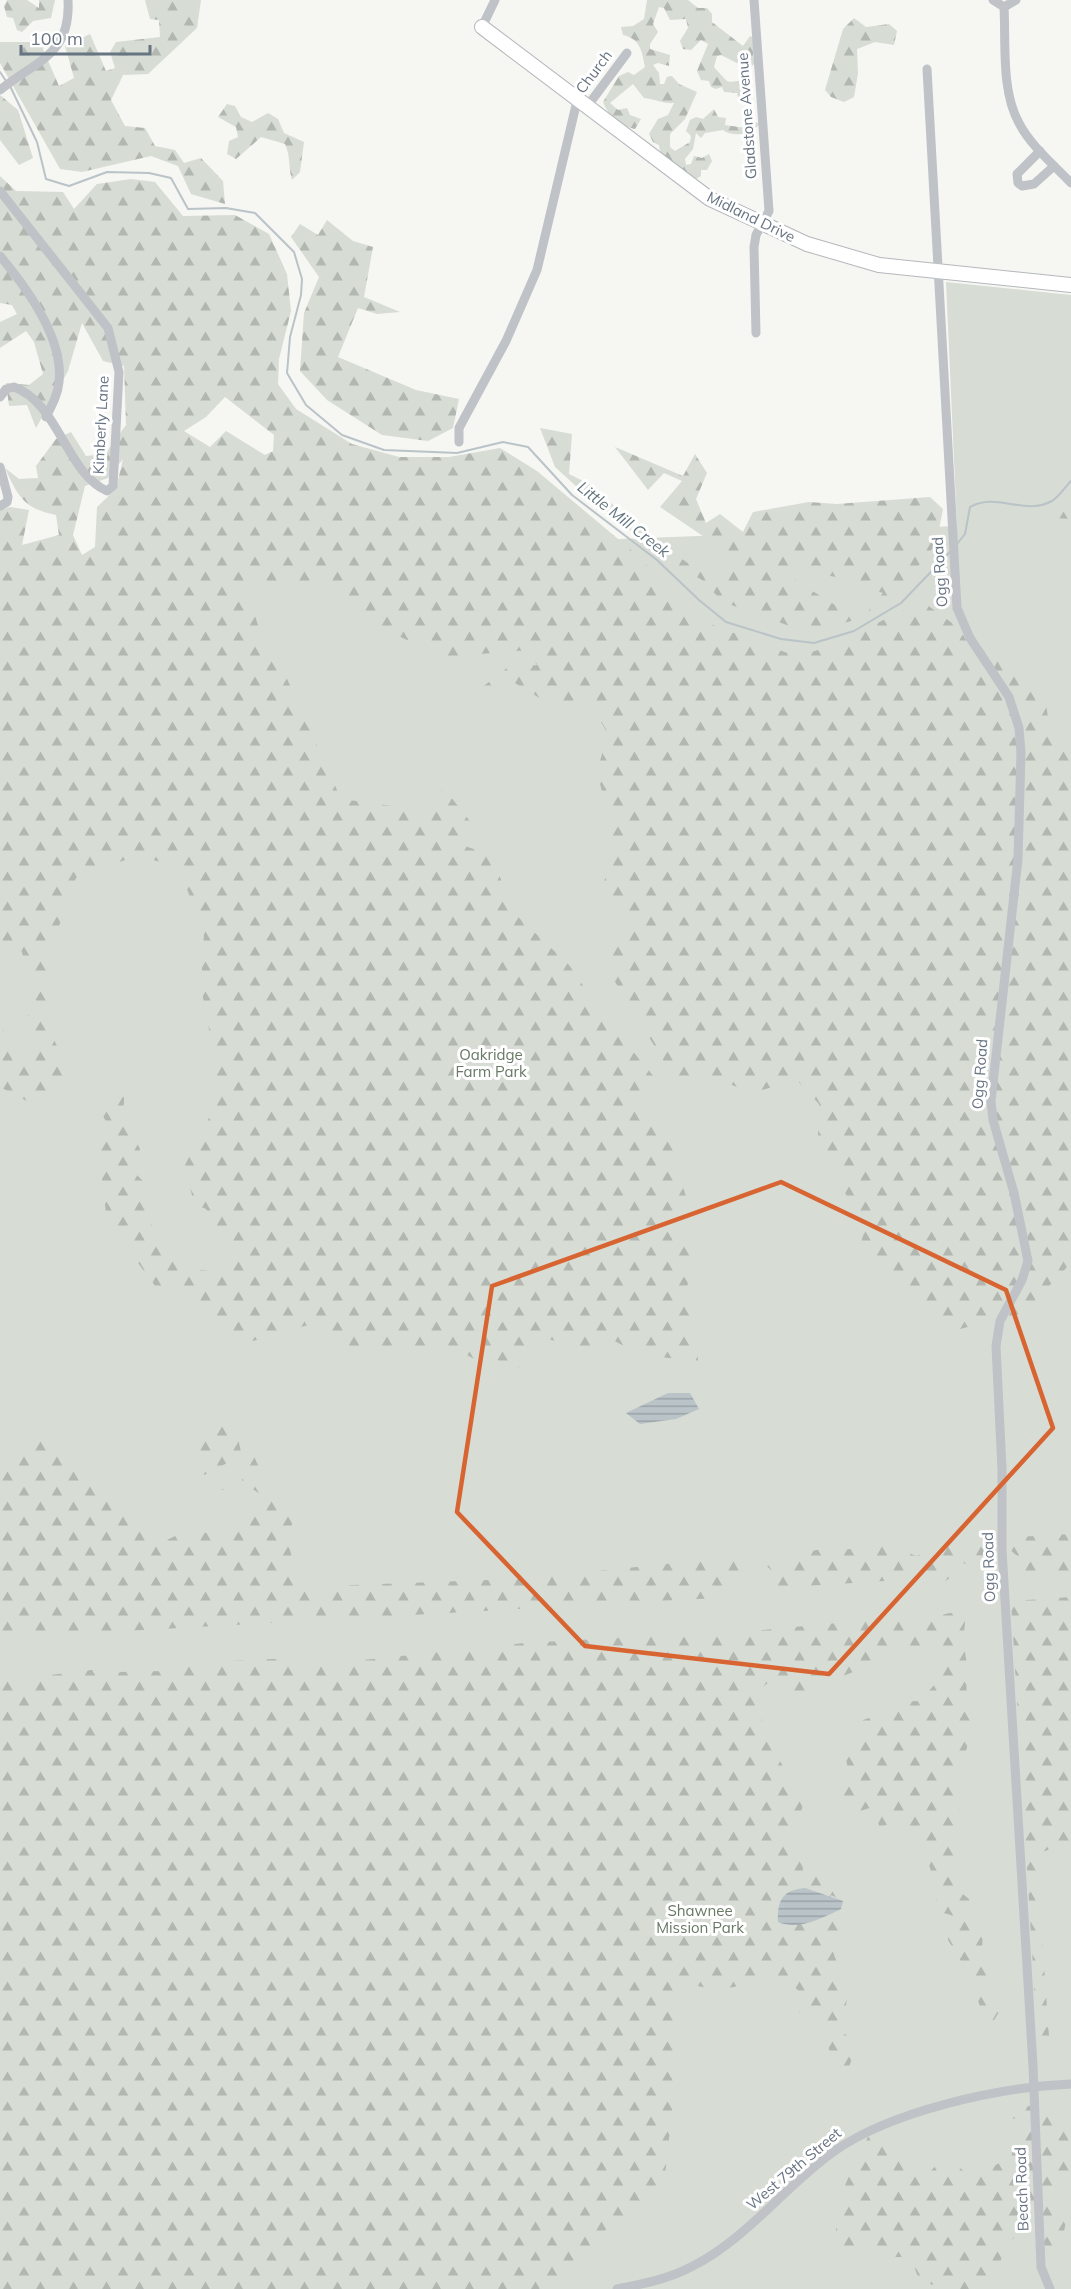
<svg xmlns="http://www.w3.org/2000/svg" width="1071" height="2289" viewBox="0 0 1071 2289" font-family="Mulish,sans-serif">
<style>
.green{fill:#d7dcd4}
.forest{fill:url(#forest-firs);fill-rule:evenodd}
.water{fill:url(#water-rules)}
.lines{fill:none;stroke-linecap:round;stroke-linejoin:round}
.stream{stroke:#b9c3c8;stroke-width:2}
.secondary-casing{stroke:#b4b8bc;stroke-width:16}
.street{stroke:#bfc2c6;stroke-width:9}
.secondary{stroke:#fff;stroke-width:14}
.marked{fill:none;stroke:#d86431;stroke-width:4.5;stroke-linejoin:round}
.labels{text-anchor:middle;stroke-width:6;stroke-linejoin:round;paint-order:stroke}
.street-label{font-size:15px;fill:#677482;stroke:#fff}
.park-label{font-size:15px;fill:#687965;stroke:#fff}
.water-label{font-size:16px;font-style:italic;fill:#63757f;stroke:#fff}
</style>
<defs>
<pattern id="forest-firs" width="22" height="20" patternUnits="userSpaceOnUse" patternTransform="scale(1.5)"><rect width="22" height="20" fill="#d7dcd4"/><path d="M5 1l3.5 6h-7zM16 11l3.5 6h-7z" fill="#b2b7b1"/></pattern>
<pattern id="water-rules" width="6" height="5" patternUnits="userSpaceOnUse" patternTransform="scale(1.5)"><rect width="6" height="5" fill="#b9c3c8"/><path d="M0 2.5h6" fill="none" stroke="#9aa3a8"/></pattern>
</defs>
<rect width="100%" height="100%" fill="#f6f6f3"/>
<polygon class="green" points="946,282 1071,295 1071,2289 0,2289 0,563 957,526"/>
<g class="forest">
<polygon points="7,0 27,0 39,8 39,0 55,0 51,18 33,21 22,32 17,30 13,18 7,17 4,6"/>
<polygon points="145,0 201,0 197,28 148,74 123,75 111,100 125,126 145,128 155,146 175,150 184,163 201,158 223,181 225,204 191,194 178,166 151,156 82,172 60,169 0,63 0,42 40,42 59,86 74,78 65,46 90,34 106,71 115,68 110,52 116,42 160,37 159,20 150,19"/>
<path d="M 647,0 L 688,0 L 698,8 L 707,8 L 712,14 L 712,22 L 743,46 L 750,36 L 754,38 L 753,55 L 755,63 L 749,69 L 721,55 L 717,56 L 714,67 C 732,87 724,82 750,79 L 749,84 L 743,86 L 750,96 L 739,103 L 737,93 L 724,92 L 722,87 L 716,89 L 711,87 L 709,81 L 701,80 L 697,71 L 708,44 L 701,40 L 691,50 L 683,49 L 680,41 L 688,28 L 686,19 L 670,20 L 664,8 L 659,7 L 653,24 L 658,32 L 650,44 L 650,49 L 670,55 L 669,66 L 658,63 L 653,65 L 659,73 L 660,84 L 664,84 L 667,77 L 672,76 L 679,84 L 697,92 L 685,119 L 670,134 L 670,147 L 675,151 L 690,142 L 691,136 L 686,131 L 690,120 L 696,117 L 703,119 L 714,109 L 718,117 L 726,118 L 725,125 L 746,128 L 749,123 L 756,122 L 760,124 C 751,134 734,138 723,130 L 705,133 L 701,138 L 696,133 L 693,149 L 685,159 L 686,165 L 691,164 L 694,156 L 702,158 L 709,154 L 712,161 L 707,170 L 701,170 L 701,176 L 696,179 L 690,177 L 689,173 L 677,170 L 661,157 L 659,145 L 653,142 L 649,134 L 658,119 L 668,115 L 674,103 C 664,104 655,99 644,98 L 633,84 L 610,103 L 618,110 L 627,108 L 630,115 L 641,119 L 635,129 C 618,125 610,118 603,102 L 619,76 L 628,72 L 634,75 L 645,67 C 642,52 641,39 623,35 L 621,27 L 633,26 L 644,19 Z"/>
<polygon points="854,18 866,27 889,24 897,31 894,45 875,42 857,49 858,73 854,97 844,102 831,97 825,90 843,29"/>
<polygon points="0,95 18,110 33,158 19,165 0,140"/>
<path d="M 227,104 L 235,106 L 241,117 L 252,122 L 268,113 L 278,119 L 284,133 L 304,142 L 300,172 L 292,180 C 288,168 291,157 285,144 L 261,137 L 236,159 L 227,154 L 229,141 L 238,137 L 236,127 L 218,117 Z"/>
<path d="M 0,176 L 16,191 L 63,192 L 74,209 L 97,184 L 131,179 L 155,182 L 183,216 L 235,215 L 269,234 L 287,274 L 291,311 L 279,359 L 278,384 L 296,409 L 352,444 L 399,457 L 449,457 L 500,448 L 537,471 L 630,549 L 705,622 L 798,657 L 854,637 L 890,616 L 923,602 L 959,628 L 973,652 L 987,647 L 1009,671 L 1030,683 L 1046,704 L 1051,738 L 1071,733 L 1071,1263 L 1023,1313 L 960,1329 L 934,1318 L 859,1251 L 864,1231 L 818,1138 L 819,1104 L 797,1080 L 751,1093 L 718,1079 L 679,1086 L 601,959 L 630,926 L 603,884 L 616,850 L 597,771 L 608,734 L 593,708 L 546,702 L 510,680 L 476,692 L 507,668 L 537,665 L 529,650 L 445,657 L 347,613 L 324,581 L 246,585 L 265,649 L 275,652 L 341,799 L 429,811 L 443,787 L 476,829 L 459,844 L 491,855 L 515,914 L 569,965 L 606,1019 L 655,1078 L 637,1099 L 679,1146 L 674,1159 L 690,1209 L 678,1224 L 694,1258 L 687,1287 L 693,1306 L 698,1361 L 641,1355 L 607,1337 L 595,1354 L 549,1339 L 515,1371 L 498,1360 L 486,1365 L 442,1342 L 421,1350 L 345,1347 L 308,1325 L 232,1347 L 229,1326 L 213,1327 L 172,1273 L 164,1298 L 107,1221 L 98,1147 L 108,1125 L 94,1100 L 125,1086 L 123,1115 L 140,1149 L 134,1172 L 149,1187 L 152,1231 L 185,1267 L 214,1272 L 233,1263 L 206,1209 L 194,1204 L 185,1165 L 210,1116 L 214,1056 L 201,987 L 204,933 L 178,866 L 136,856 L 76,878 L 49,954 L 45,1021 L 68,1069 L 48,1112 L 0,1087 L 0,1030 L 2,1029 L 23,1051 L 36,1044 L 25,1020 L 37,1003 L 20,946 L 0,958 L 0,510 L 10,507 L 29,510 L 22,545 L 59,535 L 56,515 C 25,509 18,497 5,468 L 19,479 L 38,478 L 36,466 L 56,439 L 71,432 L 86,456 L 105,454 L 126,425 L 124,366 L 103,361 L 82,323 L 68,371 L 36,428 L 27,405 L 9,406 L 6,383 L 29,385 L 43,374 L 34,342 L 26,331 L 0,348 L 0,322 L 17,314 L 12,305 L 0,303 ZM 225,397 L 274,435 L 273,451 L 265,455 L 226,431 L 210,447 L 184,431 L 206,417 ZM 123,459 L 116,489 L 97,507 L 95,547 L 82,555 L 73,535 L 85,486 L 108,478 Z"/>
<polygon points="327,220 353,241 373,247 364,297 400,312 377,314 358,308 338,357 416,390 459,399 453,428 428,441 382,435 327,400 300,371 304,313 319,277 291,237 300,224 318,235"/>
<polygon points="540,428 572,434 569,474 595,487 633,525 718,584 728,553 660,507 682,481 664,473 648,490 615,447 683,476 695,454 707,473 696,499 706,523 720,514 743,532 753,512 809,502 837,504 930,497 943,509 936,544 896,594 865,615 883,593 837,577 775,568 858,619 809,633 723,602 702,580 673,563 599,507 555,467"/>
<polygon points="1066,501 1071,501 1071,519 1054,518 1058,506"/>
<polygon points="234,1420 241,1452 253,1454 269,1490 296,1510 288,1540 298,1587 519,1579 744,1556 761,1569 716,1598 0,1638 0,1477 31,1436 73,1458 161,1543 189,1529 229,1538 239,1513 250,1520 271,1501 251,1488 221,1490 241,1483 247,1467 229,1462 204,1475 191,1445"/>
<polygon points="1071,1534 1071,1580 1059,1580 1036,1571 1026,1580 1020,1574 1024,1562 1007,1547 1015,1537"/>
<polygon points="959,1541 990,1541 985,1556 967,1555 971,1563 956,1564 956,1574 939,1585 929,1578 777,1588 779,1578 767,1566 816,1550 840,1550 891,1545 916,1556"/>
<polygon points="1071,1597 1071,1840 1036,1855 1049,2036 1047,2053 1038,2051 1011,1601"/>
<path d="M 949,1613 L 966,1614 L 963,1641 L 967,1664 L 966,1713 L 973,1726 L 957,1783 L 963,1794 L 957,1824 L 961,1830 L 954,1872 L 961,1881 L 959,1891 L 969,1899 L 973,1923 L 983,1932 L 982,1949 L 992,1970 L 992,2009 L 999,2012 L 994,2020 L 985,2022 L 970,1976 L 948,1940 L 951,1915 L 936,1911 C 938,1895 930,1856 918,1844 C 908,1834 903,1838 894,1823 L 879,1827 L 876,1806 L 857,1812 L 832,1800 L 850,1777 L 843,1747 L 857,1735 L 863,1720 L 878,1715 L 891,1702 L 920,1701 L 935,1684 L 940,1649 L 931,1643 L 918,1650 L 902,1643 L 893,1656 L 788,1698 L 773,1679 L 760,1689 L 763,1732 L 804,1802 L 790,1846 L 802,1853 L 803,1871 L 814,1870 L 835,1885 L 843,1901 L 831,1895 L 828,1916 L 841,1909 L 849,1935 L 834,1955 L 849,1990 L 841,2029 L 856,2047 L 844,2081 C 831,2059 825,2037 815,2013 L 792,2012 L 800,1992 L 783,1977 L 719,1990 L 692,1985 L 676,2005 L 677,2066 L 662,2202 C 623,2218 601,2218 590,2263 L 539,2289 L 0,2289 L 0,1681 L 100,1669 L 118,1672 L 166,1671 L 206,1662 L 273,1659 L 335,1663 L 524,1643 L 763,1630 L 878,1619 L 887,1625 L 897,1620 L 921,1621 Z"/>
<path d="M 1043,2104 L 1061,2112 L 1071,2112 L 1071,2184 C 1061,2191 1054,2202 1054,2213 L 1066,2222 L 1058,2258 L 1053,2267 L 1042,2264 L 1035,2214 L 1009,2243 L 987,2289 L 953,2289 L 954,2285 L 941,2275 L 934,2276 L 934,2285 L 920,2282 L 915,2269 L 927,2246 L 906,2249 L 903,2257 L 880,2257 L 871,2244 L 863,2255 L 849,2259 L 839,2253 C 828,2214 850,2171 868,2137 L 880,2132 L 888,2149 L 915,2175 L 929,2173 L 937,2164 L 952,2161 L 973,2179 L 1012,2155 L 1011,2141 L 1019,2134 L 1020,2118 L 1008,2119 L 1003,2107 C 1017,2105 1028,2108 1043,2104 Z"/>
</g>
<g class="water">
<polygon points="668,1393 690,1393 699,1409 676,1419 640,1424 626,1413"/>
<path d="M 805,1888 L 843,1901 L 841,1909 C 822,1918 799,1931 778,1922 C 777,1900 783,1890 805,1888 Z"/>
</g>
<g class="lines">
<g class="stream">
<polyline points="0,72 6,81"/>
<polyline points="10,86 37,142 46,179 69,186 107,172 149,173 171,178 188,209 226,208 255,213 294,252 302,279 301,295 290,337 287,373 306,405 342,435 384,450 457,453 503,442 528,447 572,495 657,560 699,600 726,622 781,639 814,643 854,631 901,603 951,551"/>
<path d="M 957,544 L 965,534 L 970,507 C 997,492 1024,516 1052,501 C 1059,497 1065,487 1071,481"/>
</g>
<defs>
<polyline id="secondary" points="482,27 710,199 807,244 879,265 1071,285"/>
</defs>
<use href="#secondary" class="secondary-casing"/>
<g class="street">
<polyline points="754,0 769,211 756,235 754,247 756,333"/>
<polyline points="993,0 1004,7 1016,0"/>
<path d="M 1004,7 C 1006,43 1001,91 1019,123 C 1031,146 1053,164 1071,183"/>
<polyline points="482,27 495,0"/>
<polyline points="927,69 957,608 970,638 1009,697 1019,728 1021,753 1018,859 991,1101 993,1120 1014,1193 1028,1261 1022,1280 1000,1321 996,1346 1002,1469 1002,1550 1033,2066 1041,2267 1050,2289"/>
<path d="M 0,90 C 37,60 71,55 68,0"/>
<polyline points="586,108 627,53"/>
<polyline points="1040,151 1017,174 1018,183 1022,186 1034,184 1054,166"/>
<path d="M 0,191 L 108,328 L 119,372 L 113,486 L 107,491 C 66,473 59,403 14,387 L 6,389 L 0,397"/>
<path d="M 0,256 C 26,287 64,339 59,382 C 58,394 52,405 46,417"/>
<polyline points="459,442 459,428 506,341 537,270 577,101"/>
<polyline points="0,467 8,497 7,502 0,506"/>
<path d="M 617,2289 C 643,2284 668,2279 691,2267 C 746,2240 784,2187 833,2152 C 891,2111 999,2087 1071,2084"/>
</g>
<use href="#secondary" class="secondary"/>
</g>
<path class="marked" d="M 781,1182 L 1006,1290 L 1053,1428 L 829,1674 L 585,1646 L 457,1512 L 492,1286 Z"/>
<g class="labels">
<g class="street-label">
<text transform="translate(594 72) rotate(-53)" y="5">Church</text>
<text transform="translate(747 116) rotate(-94)" y="5">Gladstone Avenue</text>
<text transform="translate(751 217) rotate(26)" y="5">Midland Drive</text>
<text transform="translate(101 425) rotate(-87)" y="5">Kimberly Lane</text>
<text transform="translate(940 572) rotate(-94)" y="5">Ogg Road</text>
<text transform="translate(980 1074) rotate(-86)" y="5">Ogg Road</text>
<text transform="translate(989 1567) rotate(-92)" y="5">Ogg Road</text>
<text transform="translate(794 2169) rotate(-40)" y="5">West 79th Street</text>
<text transform="translate(1022 2189) rotate(-92)" y="5">Beach Road</text>
</g>
<g class="park-label">
<text x="491" y="1060">Oakridge<tspan x="491" dy="17">Farm Park</tspan></text>
<text x="700" y="1916">Shawnee<tspan x="700" dy="17">Mission Park</tspan></text>
</g>
<g class="water-label">
<text transform="translate(624 519) rotate(38)" y="6">Little Mill Creek</text>
</g>
</g>
<path d="M21 45v9h129v-9" fill="none" stroke="#677482" stroke-width="3"/>
<text x="30" y="45" font-size="18" fill="#677482" stroke="#ffffff" stroke-width="4.5" paint-order="stroke">100 m</text>
</svg>
